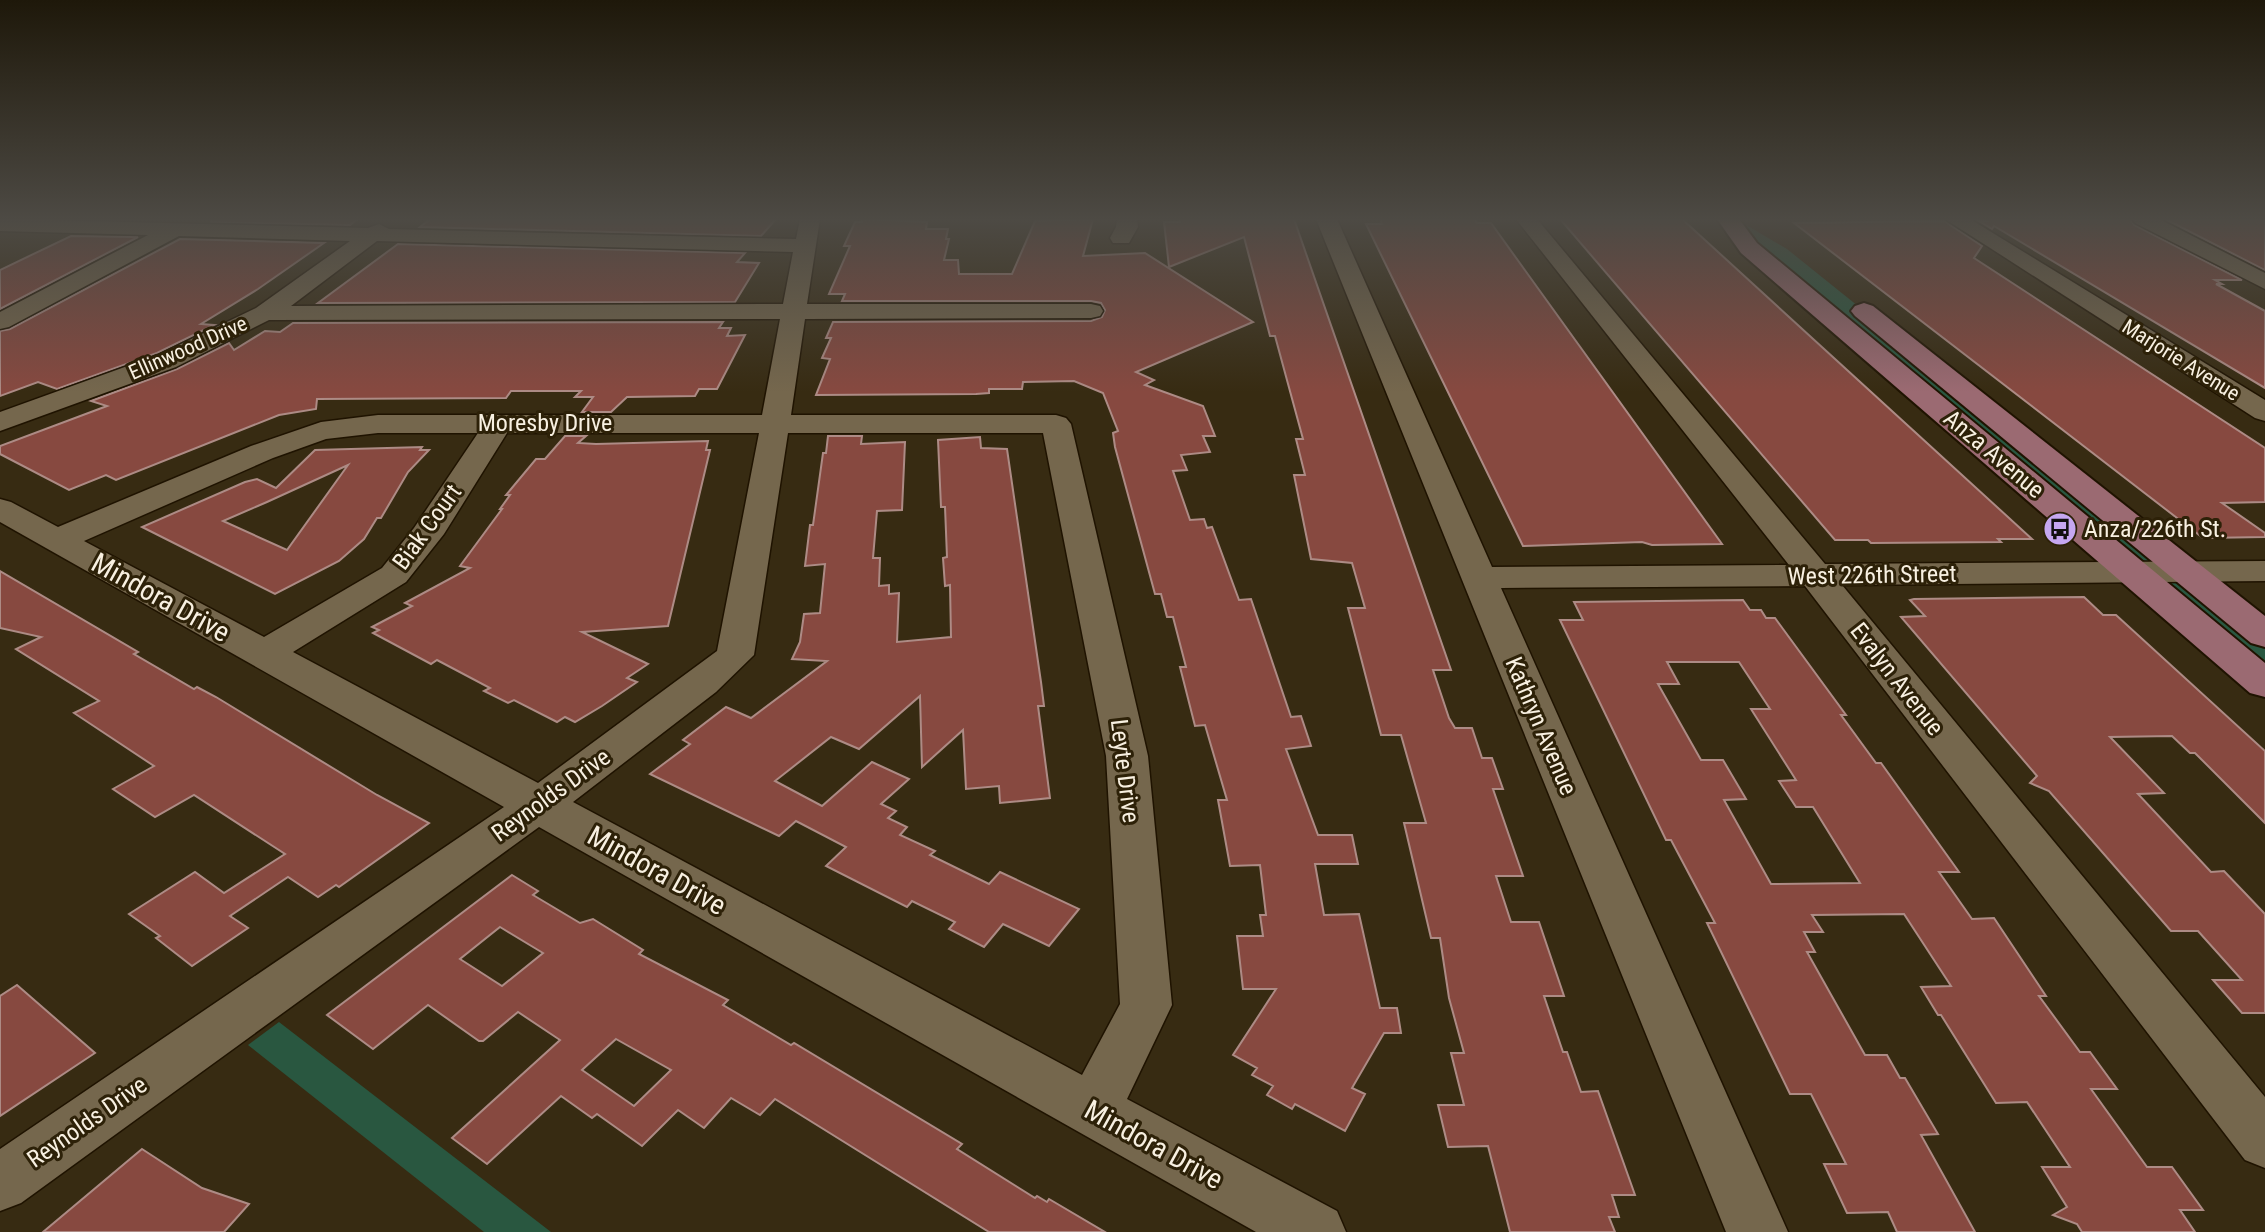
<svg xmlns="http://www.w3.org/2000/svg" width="2265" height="1232" viewBox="0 0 2265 1232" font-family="'Roboto Condensed',sans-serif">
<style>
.green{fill:#295740}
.building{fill:#874940;stroke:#ad8b85;stroke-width:2;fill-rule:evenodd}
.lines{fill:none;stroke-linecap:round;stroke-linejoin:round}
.minor-casing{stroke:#1f1300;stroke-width:3}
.major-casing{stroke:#1f1300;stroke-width:4}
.minor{fill:#75674d;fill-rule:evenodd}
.major{fill:#9b6a72;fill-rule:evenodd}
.labels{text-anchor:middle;stroke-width:6;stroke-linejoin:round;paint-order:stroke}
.far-street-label{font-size:21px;fill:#f8f0e1;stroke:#2d2108}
.street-label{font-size:24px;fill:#f8f0e1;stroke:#2d2108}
.poi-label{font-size:24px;fill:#f8f0e1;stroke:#2d2108;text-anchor:start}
.near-street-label{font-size:28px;fill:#f8f0e1;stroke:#2d2108}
</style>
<rect width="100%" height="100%" fill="#372b12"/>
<g class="green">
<polygon points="1736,219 1787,249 2265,633 2265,683 1749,248"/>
<polygon points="279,1022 551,1232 484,1232 248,1045"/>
</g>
<g class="building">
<polygon points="211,219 358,219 350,225 211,222"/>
<polygon points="430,219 776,219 761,236 420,227"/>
<polygon points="863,219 927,222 926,229 948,229 946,239 949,239 944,260 958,260 959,274 1012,274 1035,221 1093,219 1083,256 1145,253 1253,322 1136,372 1154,380 1145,385 1203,406 1215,436 1203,436 1210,452 1181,455 1187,470 1173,471 1190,520 1204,519 1207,528 1212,527 1239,600 1251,599 1291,717 1301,716 1311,746 1286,749 1318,835 1352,835 1358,864 1315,864 1324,915 1359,914 1380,1008 1397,1008 1401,1033 1384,1033 1352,1088 1365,1094 1345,1131 1295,1104 1292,1109 1267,1095 1273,1086 1252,1075 1257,1068 1233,1055 1276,989 1243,989 1237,936 1263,936 1260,915 1266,915 1260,865 1230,866 1218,800 1227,800 1205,725 1195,726 1180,667 1186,667 1173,617 1167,617 1161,594 1155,594 1115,447 1113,433 1118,431 1103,393 1074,381 1023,382 1022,389 989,389 989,393 976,394 816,395 830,359 822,358 831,338 826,338 833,322 1091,321 1102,317 1105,310 1101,303 1091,301 842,301 845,294 829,294 850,246 844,246 855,222 862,222"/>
<polygon points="1180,219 1294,219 1451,670 1433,670 1449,718 1455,728 1472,728 1482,758 1492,758 1503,789 1493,789 1523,876 1496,876 1511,922 1539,922 1564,996 1544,996 1563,1052 1567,1052 1581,1092 1598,1091 1635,1195 1612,1195 1619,1217 1609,1217 1615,1232 1510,1232 1488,1146 1448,1147 1438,1105 1464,1105 1451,1053 1464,1053 1449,998 1440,938 1431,938 1404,823 1426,823 1401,735 1381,735 1348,608 1365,608 1352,563 1311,559 1294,475 1305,475 1296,439 1303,439 1275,336 1270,336 1244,237 1169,267 1164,222 1180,222"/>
<polygon points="1380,219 1474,219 1477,223 1491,223 1722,544 1652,545 1642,542 1523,546 1366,224 1382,224"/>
<polygon points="1560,219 1682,219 2032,539 1998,539 2001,542 1871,543 1868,540 1835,540"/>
<polygon points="1983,219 2130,219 2134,225 2242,280 2215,280 2222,284 2216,284 2265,311 2265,388 1994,226 1992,229 1979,221 1986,221"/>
<polygon points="2165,219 2265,219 2265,270"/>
<polygon points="1944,221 1982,246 1974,258 2265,448 2265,502 2222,503 2265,533 2265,537 2203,538 1794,223"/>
<polygon points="71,236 138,237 0,309 0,270"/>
<polygon points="180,239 324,243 258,289 201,324 214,325 157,353 57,389 38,382 0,396 0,331 10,329"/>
<polygon points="398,244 745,253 737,262 759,263 735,302 318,303"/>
<polygon points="723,322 719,328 731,328 727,336 745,335 717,389 699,389 695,396 627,397 611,412 582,412 593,397 575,397 581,391 511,391 506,398 317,399 316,409 279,415 116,480 106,475 69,490 0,454 0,446 107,406 91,401 177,369 229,343 234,350 265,331 280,332 293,323"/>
<polygon points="565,436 586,436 578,443 596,444 708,441 706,450 710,450 668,626 582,632 648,664 627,678 637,682 602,706 575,722 565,717 557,722 514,700 508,703 484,691 490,688 437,660 431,664 373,633 379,630 372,627 412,606 405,603 470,568 460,566 502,509 500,509 510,495 506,495 536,459 545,459"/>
<polygon points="828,436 862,436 861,444 905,442 902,510 877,511 873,558 880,558 879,586 889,585 889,594 899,593 897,642 951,637 950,585 945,586 943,558 947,557 945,507 941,507 938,440 980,437 981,448 1007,449 1041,682 1044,706 1038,706 1050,798 1000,803 999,786 966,789 963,730 922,767 920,696 859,749 831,737 775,781 822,806 872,762 909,779 881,804 896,811 888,818 907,827 900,835 935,851 930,855 989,884 1000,872 1079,909 1049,946 1003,924 984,947 949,929 955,922 912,901 907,907 826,866 846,847 796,821 779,836 650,774 690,744 683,740 726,707 751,718 827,661 792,659 800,642 804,614 820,613 825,564 805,566 810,525 813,525 823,453 826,453"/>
<path d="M 422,447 L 420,450 L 429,450 L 408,472 L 381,518 L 377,518 L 364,539 L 339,561 L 275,594 L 142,527 L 245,482 L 257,479 L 276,488 L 315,450 ZM 348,465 L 287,550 L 223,521 L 267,502 Z"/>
<polygon points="0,571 138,652 134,654 194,689 197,687 216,697 377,795 429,823 339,887 336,885 318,897 288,877 230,916 248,928 192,966 156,938 160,936 129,914 195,872 224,893 285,854 194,795 155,817 113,789 154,766 74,713 99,701 16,649 41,637 0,628"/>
<polygon points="2084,597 2103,615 2116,615 2265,751 2265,823 2195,753 2190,753 2172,736 2110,737 2164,793 2138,794 2211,872 2224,871 2265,914 2265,1013 2242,1013 2213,980 2242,980 2198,931 2171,931 2049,791 2030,783 2037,776 1901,617 1925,616 1910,600 1914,599"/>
<path d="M 1743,600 L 1750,610 L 1761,610 L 1766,618 L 1775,618 L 1846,715 L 1841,715 L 1876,763 L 1881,763 L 1959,872 L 1939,872 L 1972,919 L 1994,918 L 2046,996 L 2039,996 L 2080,1052 L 2090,1052 L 2117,1089 L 2091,1089 L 2147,1167 L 2172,1167 L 2203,1210 L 2180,1210 L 2195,1232 L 2082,1232 L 2077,1224 L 2053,1215 L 2067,1207 L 2042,1167 L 2070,1167 L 2027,1102 L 1996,1103 L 1941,1015 L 1938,1015 L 1921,987 L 1951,986 L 1904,914 L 1812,915 L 1823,932 L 1804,932 L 1815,952 L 1807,952 L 1865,1055 L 1887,1055 L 1900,1078 L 1905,1078 L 1938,1134 L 1921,1135 L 1975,1232 L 1897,1232 L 1888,1212 L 1847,1213 L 1824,1164 L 1846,1164 L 1811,1094 L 1790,1094 L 1707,923 L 1715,923 L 1671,840 L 1666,840 L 1560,620 L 1583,620 L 1574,602 ZM 1667,662 L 1739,662 L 1770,709 L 1751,709 L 1796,780 L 1779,781 L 1796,807 L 1813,807 L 1860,883 L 1771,884 L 1724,800 L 1746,799 L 1723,760 L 1701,760 L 1658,684 L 1679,684 Z"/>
<path d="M 512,875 L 538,891 L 533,895 L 580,923 L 593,919 L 643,950 L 639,954 L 728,1000 L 723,1005 L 791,1045 L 794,1043 L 962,1144 L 957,1149 L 1035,1198 L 1037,1196 L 1047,1202 L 1049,1199 L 1105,1232 L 989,1232 L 775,1099 L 760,1115 L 731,1098 L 704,1128 L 678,1110 L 642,1146 L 597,1114 L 592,1118 L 561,1096 L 487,1164 L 452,1138 L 560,1040 L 518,1012 L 483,1041 L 479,1041 L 428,1005 L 373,1049 L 327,1015 ZM 500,927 L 543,953 L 502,986 L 460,959 ZM 616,1039 L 671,1070 L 634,1106 L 582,1070 Z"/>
<polygon points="17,985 95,1053 0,1116 0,996"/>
<polygon points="142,1149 202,1188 249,1204 224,1232 43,1232"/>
</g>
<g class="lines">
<defs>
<g id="minor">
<path d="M 0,219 L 368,228 L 379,224 L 389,229 L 796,239 L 800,219 L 820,219 L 807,304 L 1091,304 L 1100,306 L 1103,311 L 1100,316 L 1091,318 L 805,319 L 791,415 L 1056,415 L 1066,418 L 1071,424 L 1148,756 L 1172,1005 L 1127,1099 L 1337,1211 L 1346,1232 L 1256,1232 L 539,827 L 21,1203 L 0,1211 L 0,1149 L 504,807 L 0,522 L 0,499 L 11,502 L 58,527 L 251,446 L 321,422 L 378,415 L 762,415 L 780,319 L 269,320 L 176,367 L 0,431 L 0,412 L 158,355 L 256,308 L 350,241 L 179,236 L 9,327 L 0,329 L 0,312 L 148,235 L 0,231 ZM 377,241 L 793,252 L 783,304 L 291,306 ZM 378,433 L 478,433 L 414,528 L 382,568 L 264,637 L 84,541 L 273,458 L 326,439 ZM 507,433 L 759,433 L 717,651 L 538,783 L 293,652 L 406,582 L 444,534 ZM 788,433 L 1043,433 L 1106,756 L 1120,1004 L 1082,1075 L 573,802 L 716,692 L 754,655 Z"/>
<polygon points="1117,219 1137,219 1138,227 1129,243 1113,243 1110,238 1116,227"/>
<polygon points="1316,219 1337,219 1492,567 1789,565 1516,219 1537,219 1825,564 2265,561 2265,581 1842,585 2265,1097 2265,1168 2245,1160 1805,586 1501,588 1788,1232 1726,1232"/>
<polygon points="1945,219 1970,219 2265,400 2265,421 2255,418"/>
<polygon points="2132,219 2159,219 2265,273 2265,289 2135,223"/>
</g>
<g id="major">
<polygon points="1717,219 1739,219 1757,243 2265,663 2265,697 2250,693 1741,253"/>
<polygon points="1864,303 1873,306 2265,616 2265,647 2251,643 1855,316 1851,311 1855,306"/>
</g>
</defs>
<use href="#minor" class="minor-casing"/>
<use href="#major" class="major-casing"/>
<use href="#minor" class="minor"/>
<use href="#major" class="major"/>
</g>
<linearGradient id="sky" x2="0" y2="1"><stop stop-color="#1e180a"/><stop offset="0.56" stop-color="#4d4a44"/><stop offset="1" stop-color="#4d4a44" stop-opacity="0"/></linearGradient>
<rect width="2265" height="392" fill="url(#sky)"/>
<defs>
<symbol id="bus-disc" viewBox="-11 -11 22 22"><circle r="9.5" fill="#c5a7f1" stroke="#2d2108"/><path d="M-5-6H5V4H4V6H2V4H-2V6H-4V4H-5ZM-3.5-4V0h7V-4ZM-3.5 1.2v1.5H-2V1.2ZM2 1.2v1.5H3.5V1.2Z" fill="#111"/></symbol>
</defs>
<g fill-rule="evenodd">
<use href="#bus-disc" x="2041" y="510" width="38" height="38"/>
</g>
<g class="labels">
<g class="far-street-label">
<text transform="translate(188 348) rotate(-24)" y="7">Ellinwood Drive</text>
<text transform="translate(2181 360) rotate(32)" y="7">Marjorie Avenue</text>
</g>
<g class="street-label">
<text x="545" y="431">Moresby Drive</text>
<text transform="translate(1994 454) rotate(40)" y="8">Anza Avenue</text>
<text transform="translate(427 527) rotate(-54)" y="8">Biak Court</text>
<text transform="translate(1872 575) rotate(-1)" y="8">West 226th Street</text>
<text transform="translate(1897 679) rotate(52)" y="8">Evalyn Avenue</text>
<text transform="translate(1541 726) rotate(67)" y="8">Kathryn Avenue</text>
<text transform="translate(1125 771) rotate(83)" y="8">Leyte Drive</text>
<text transform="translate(551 795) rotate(-36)" y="8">Reynolds Drive</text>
<text transform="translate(87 1122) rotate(-35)" y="8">Reynolds Drive</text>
</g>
<g class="poi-label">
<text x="2084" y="537">Anza/226th St.</text>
</g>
<g class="near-street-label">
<text transform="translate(161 597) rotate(29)" y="10">Mindora Drive</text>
<text transform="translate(657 870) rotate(29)" y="10">Mindora Drive</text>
<text transform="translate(1154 1144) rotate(29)" y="10">Mindora Drive</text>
</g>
</g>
</svg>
